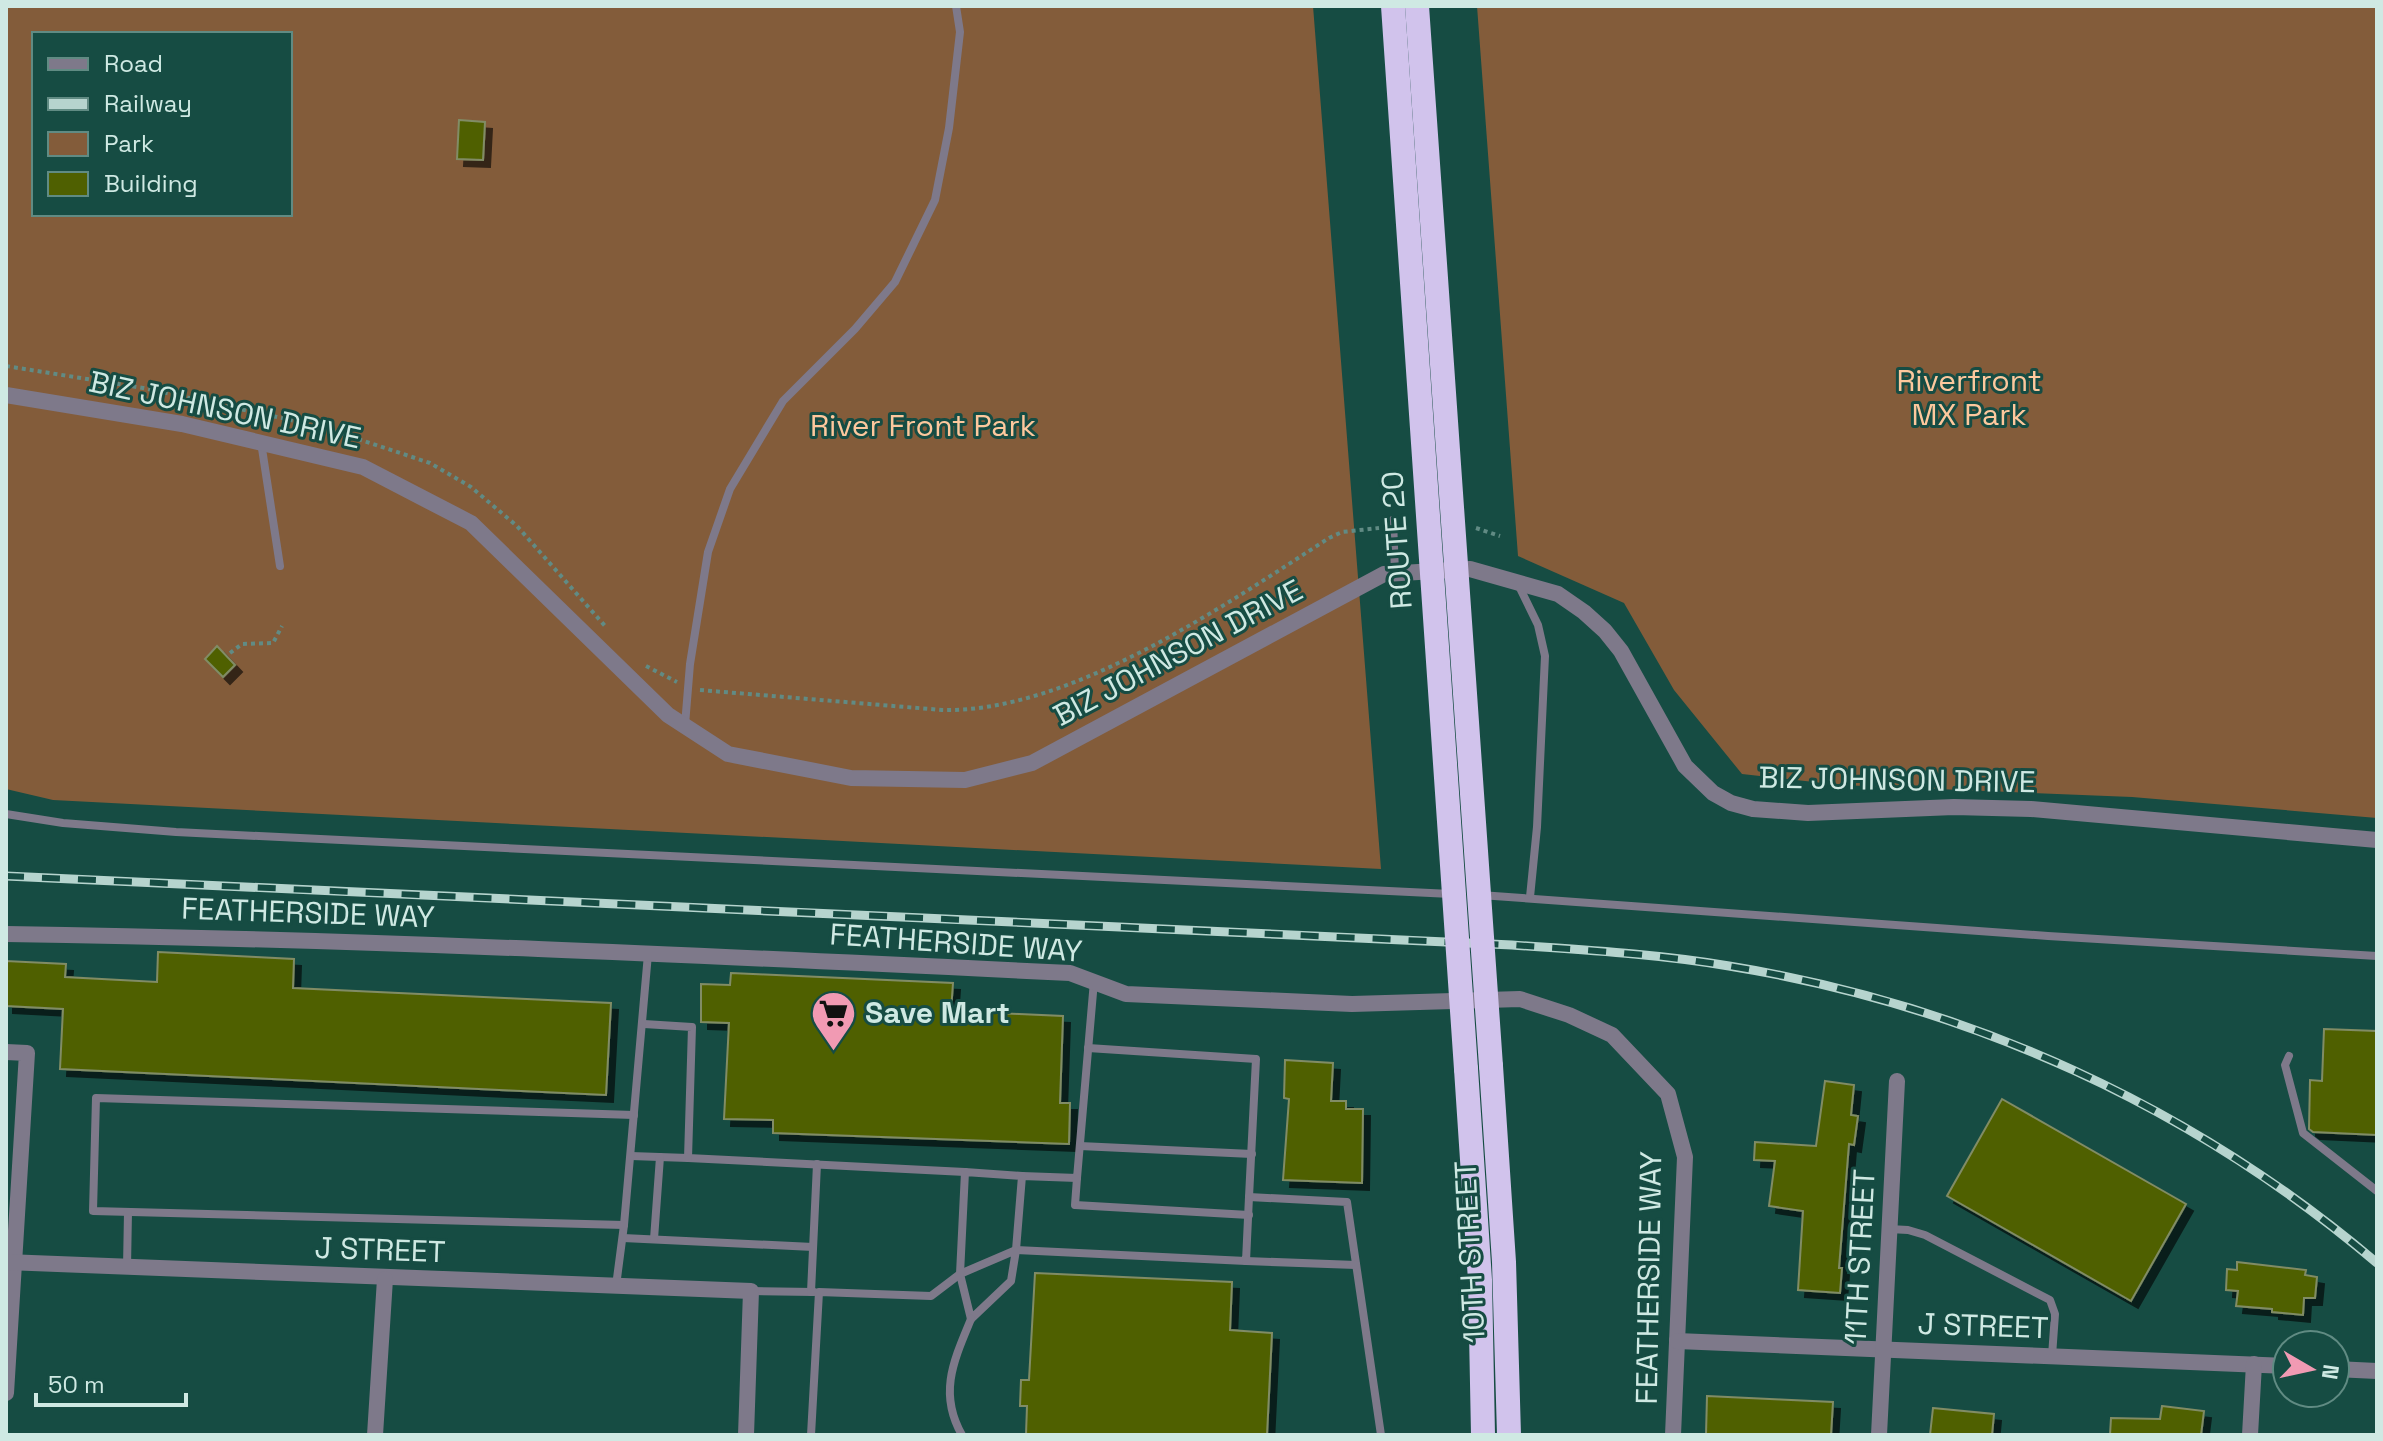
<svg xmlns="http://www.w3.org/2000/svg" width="2383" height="1441" viewBox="0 0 2383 1441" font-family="'Space Grotesk',sans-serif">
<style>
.green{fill:#835c3a;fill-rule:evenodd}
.building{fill:#4f6001;stroke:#818c65;stroke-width:2;filter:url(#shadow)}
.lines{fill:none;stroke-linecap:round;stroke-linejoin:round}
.path{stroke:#618b84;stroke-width:4;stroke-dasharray:4 4;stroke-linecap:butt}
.lane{stroke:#7e798a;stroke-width:8}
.street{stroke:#7e798a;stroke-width:16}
.highway{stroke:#d1c3ec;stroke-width:24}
.rail-casing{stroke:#b6d4ce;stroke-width:9}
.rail{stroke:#164c43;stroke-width:6;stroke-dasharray:18;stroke-linecap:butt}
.highway-bridge{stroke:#d1c3ec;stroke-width:24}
.labels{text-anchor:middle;stroke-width:6;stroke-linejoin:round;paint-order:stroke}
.park-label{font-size:30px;fill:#fdc89d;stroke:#164c43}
.street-label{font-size:30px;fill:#cfe9e3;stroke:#164c43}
.poi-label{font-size:30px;font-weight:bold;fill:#cfe9e3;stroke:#164c43;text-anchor:start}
</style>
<defs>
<filter id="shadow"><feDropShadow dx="7" dy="7" stdDeviation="0" flood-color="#0009"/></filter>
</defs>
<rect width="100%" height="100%" fill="#164c43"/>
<g class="green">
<path d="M 6,6 L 1313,6 L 1381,869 L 53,800 L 6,789 ZM 34,34 L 290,34 L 290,214 L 34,214 Z"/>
<polygon points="1477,6 2377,6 2377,818 2132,797 1841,785 1742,774 1674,690 1624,603 1518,556"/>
</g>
<g class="building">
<polygon points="459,120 485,122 483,160 457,159"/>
<polygon points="217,646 235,665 223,677 205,659"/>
<polygon points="158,952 294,959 293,988 611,1003 606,1095 60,1069 63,1009 6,1006 6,961 66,964 65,977 157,982"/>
<polygon points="731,973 953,983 951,1011 1063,1016 1060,1103 1070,1103 1069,1144 773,1133 773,1120 724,1119 729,1023 701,1022 701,984 730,985"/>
<polygon points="2324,1029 2377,1031 2377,1135 2313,1132 2309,1129 2310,1080 2322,1081"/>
<polygon points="1285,1060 1333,1063 1331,1101 1346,1101 1346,1109 1363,1109 1362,1183 1283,1180 1289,1099 1284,1098"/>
<polygon points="1825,1081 1854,1085 1851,1115 1858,1116 1854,1145 1849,1144 1839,1268 1842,1268 1840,1293 1798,1290 1803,1211 1769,1206 1775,1161 1754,1160 1755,1142 1816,1146"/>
<polygon points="2002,1099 2186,1204 2131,1301 1947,1196"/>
<polygon points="2237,1262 2306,1270 2305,1275 2317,1277 2315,1298 2304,1298 2303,1315 2272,1312 2272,1309 2236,1306 2238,1291 2226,1290 2227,1269 2237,1270"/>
<polygon points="1035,1273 1232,1282 1230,1330 1272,1333 1267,1435 1026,1435 1027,1406 1020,1406 1021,1380 1029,1380"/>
<polygon points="1707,1396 1833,1402 1831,1435 1706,1435"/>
<polygon points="2162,1406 2204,1411 2201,1435 2110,1435 2111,1418 2160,1419"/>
<polygon points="1933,1408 1994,1414 1992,1435 1930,1435"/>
</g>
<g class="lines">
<g class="path">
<polyline points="6,366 143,388 300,422 337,432 430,463 471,487 517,526 605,626"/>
<polyline points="1476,528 1500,536"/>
<polyline points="230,653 242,644 273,643 282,626"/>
<polyline points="646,666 677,682"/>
<path d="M 700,690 L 942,710 C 1069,713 1225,605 1329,538 L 1342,532 L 1379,528"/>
</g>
<g class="lane">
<polyline points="261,442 280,566"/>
<polyline points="1393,520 1395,573"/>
<polyline points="1518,584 1538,625 1545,656 1537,827 1530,897"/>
<polyline points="685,725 690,664 708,552 730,489 783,401 855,329 895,282 935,200 949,128 960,32 956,6"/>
<polyline points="6,814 63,823 176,832 1451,894"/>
<polyline points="1480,895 2048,936 2377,956"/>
<polyline points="1094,981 1077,1178 1022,1176 1016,1250 1246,1261 1249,1197 1347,1202 1381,1435"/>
<polyline points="644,1024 692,1027 688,1158 965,1172"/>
<polyline points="1088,1048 1256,1059 1249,1197"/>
<polyline points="2289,1056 2285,1065 2303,1133 2377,1191"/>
<polyline points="1080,1146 1252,1154"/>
<polyline points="631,1156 688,1158"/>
<polyline points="1077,1178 1075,1205 1249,1215"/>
<polyline points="624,1225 93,1211 96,1098 634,1115"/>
<polyline points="1889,1229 1908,1230 1925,1235 2050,1300 2055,1314 2052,1356"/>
<polyline points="623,1238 813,1247"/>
<polyline points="654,1239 660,1157"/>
<polygon points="1016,1250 1011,1281 971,1319 960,1274"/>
<polyline points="1246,1261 1356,1265"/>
<polyline points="127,1267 128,1212"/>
<polyline points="616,1286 624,1225 648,954"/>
<polyline points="751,1291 814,1292"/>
<polyline points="811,1292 817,1164"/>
<polyline points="811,1435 819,1292 931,1296 960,1274 965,1172 1022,1176"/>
<path d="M 962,1435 C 938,1393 954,1360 971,1319"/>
</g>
<g class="street">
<polyline points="6,395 182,424 363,467 471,523 668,715 728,754 851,778 965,780 1032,763 1384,574 1470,569 1558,594 1584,612 1605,631 1621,651 1685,766 1713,793 1731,803 1753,809 1808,813 1954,807 2031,809 2377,840"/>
<path d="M 6,934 C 361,939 716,956 1070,973 L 1126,994 L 1352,1004 L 1520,999 L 1569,1015 L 1612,1035 L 1668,1094 L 1685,1157 L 1673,1435"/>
<polyline points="6,1052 27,1053 6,1393"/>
<polyline points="6,1262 751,1291 746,1435"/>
<polyline points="1677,1341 2287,1366"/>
<polyline points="2335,1369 2377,1371"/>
<polyline points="375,1435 385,1279"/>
<polyline points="1879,1435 1897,1081"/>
<polyline points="2250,1435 2254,1364"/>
</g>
<g class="highway">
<polyline points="1491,1066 1504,1262 1509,1435"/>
<polyline points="1466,1069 1480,1280 1483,1435"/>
</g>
<defs>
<path id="rail" d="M 6,876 L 1512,945 C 1584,950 1658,954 1729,966 C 1969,1005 2192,1106 2377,1263"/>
</defs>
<use href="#rail" class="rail-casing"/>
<use href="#rail" class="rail"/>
<g class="highway-bridge">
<polyline points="1393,6 1466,1069"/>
<polyline points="1417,6 1491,1066"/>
</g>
</g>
<defs>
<symbol id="supermarket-pin" viewBox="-11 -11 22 30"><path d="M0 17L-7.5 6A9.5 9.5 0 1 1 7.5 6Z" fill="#f19ab3" stroke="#164c43"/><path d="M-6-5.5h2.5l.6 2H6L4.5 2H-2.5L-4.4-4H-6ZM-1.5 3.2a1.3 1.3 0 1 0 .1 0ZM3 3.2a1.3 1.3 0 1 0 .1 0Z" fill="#111"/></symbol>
</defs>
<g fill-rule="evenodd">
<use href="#supermarket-pin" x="808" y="988" width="51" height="69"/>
</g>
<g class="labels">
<g class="park-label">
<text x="1969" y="391">Riverfront<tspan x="1969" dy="34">MX Park</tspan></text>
<text x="923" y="436">River Front Park</text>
</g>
<g class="street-label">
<text transform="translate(225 410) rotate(12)" y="10">BIZ JOHNSON DRIVE</text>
<text transform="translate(1397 540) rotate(-94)" y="10">ROUTE 20</text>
<text transform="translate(1178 653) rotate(-28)" y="10">BIZ JOHNSON DRIVE</text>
<text transform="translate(1897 780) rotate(1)" y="10">BIZ JOHNSON DRIVE</text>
<text transform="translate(308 913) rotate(2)" y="10">FEATHERSIDE WAY</text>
<text transform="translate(956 943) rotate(4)" y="10">FEATHERSIDE WAY</text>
<text transform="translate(380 1250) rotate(2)" y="10">J STREET</text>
<text transform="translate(1470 1252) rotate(-93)" y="10">10TH STREET</text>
<text transform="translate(1860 1257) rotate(-87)" y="10">11TH STREET</text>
<text transform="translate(1649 1278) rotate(-89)" y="10">FEATHERSIDE WAY</text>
<text transform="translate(1983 1326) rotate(2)" y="10">J STREET</text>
</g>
<g class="poi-label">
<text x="865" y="1023">Save Mart</text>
</g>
</g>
<rect width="2383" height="1441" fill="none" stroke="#cfe9e3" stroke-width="16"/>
<rect x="32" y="32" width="260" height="184" fill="#164c43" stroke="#608b83" stroke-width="2"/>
<rect x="48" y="58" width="40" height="12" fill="#7e798a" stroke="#608b83" stroke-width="2"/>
<text x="104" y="72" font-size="24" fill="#cfe9e3">Road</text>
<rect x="48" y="98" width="40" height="12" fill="#b6d4ce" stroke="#608b83" stroke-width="2"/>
<text x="104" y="112" font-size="24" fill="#cfe9e3">Railway</text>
<rect x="48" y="132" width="40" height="24" fill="#835c3a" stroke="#608b83" stroke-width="2"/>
<text x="104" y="152" font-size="24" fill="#cfe9e3">Park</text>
<rect x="48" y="172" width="40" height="24" fill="#4f6001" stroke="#608b83" stroke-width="2"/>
<text x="104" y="192" font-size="24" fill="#cfe9e3">Building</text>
<g transform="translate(2311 1369) rotate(99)"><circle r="38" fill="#164c43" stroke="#608b83" stroke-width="2"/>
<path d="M0-6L14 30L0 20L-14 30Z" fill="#f19ab3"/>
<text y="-12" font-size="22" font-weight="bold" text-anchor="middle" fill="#cfe9e3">N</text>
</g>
<path d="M36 1393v12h150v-12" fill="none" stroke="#cfe9e3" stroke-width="4"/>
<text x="48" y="1393" font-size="24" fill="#cfe9e3" stroke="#164c43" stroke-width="6" paint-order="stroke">50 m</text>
</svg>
